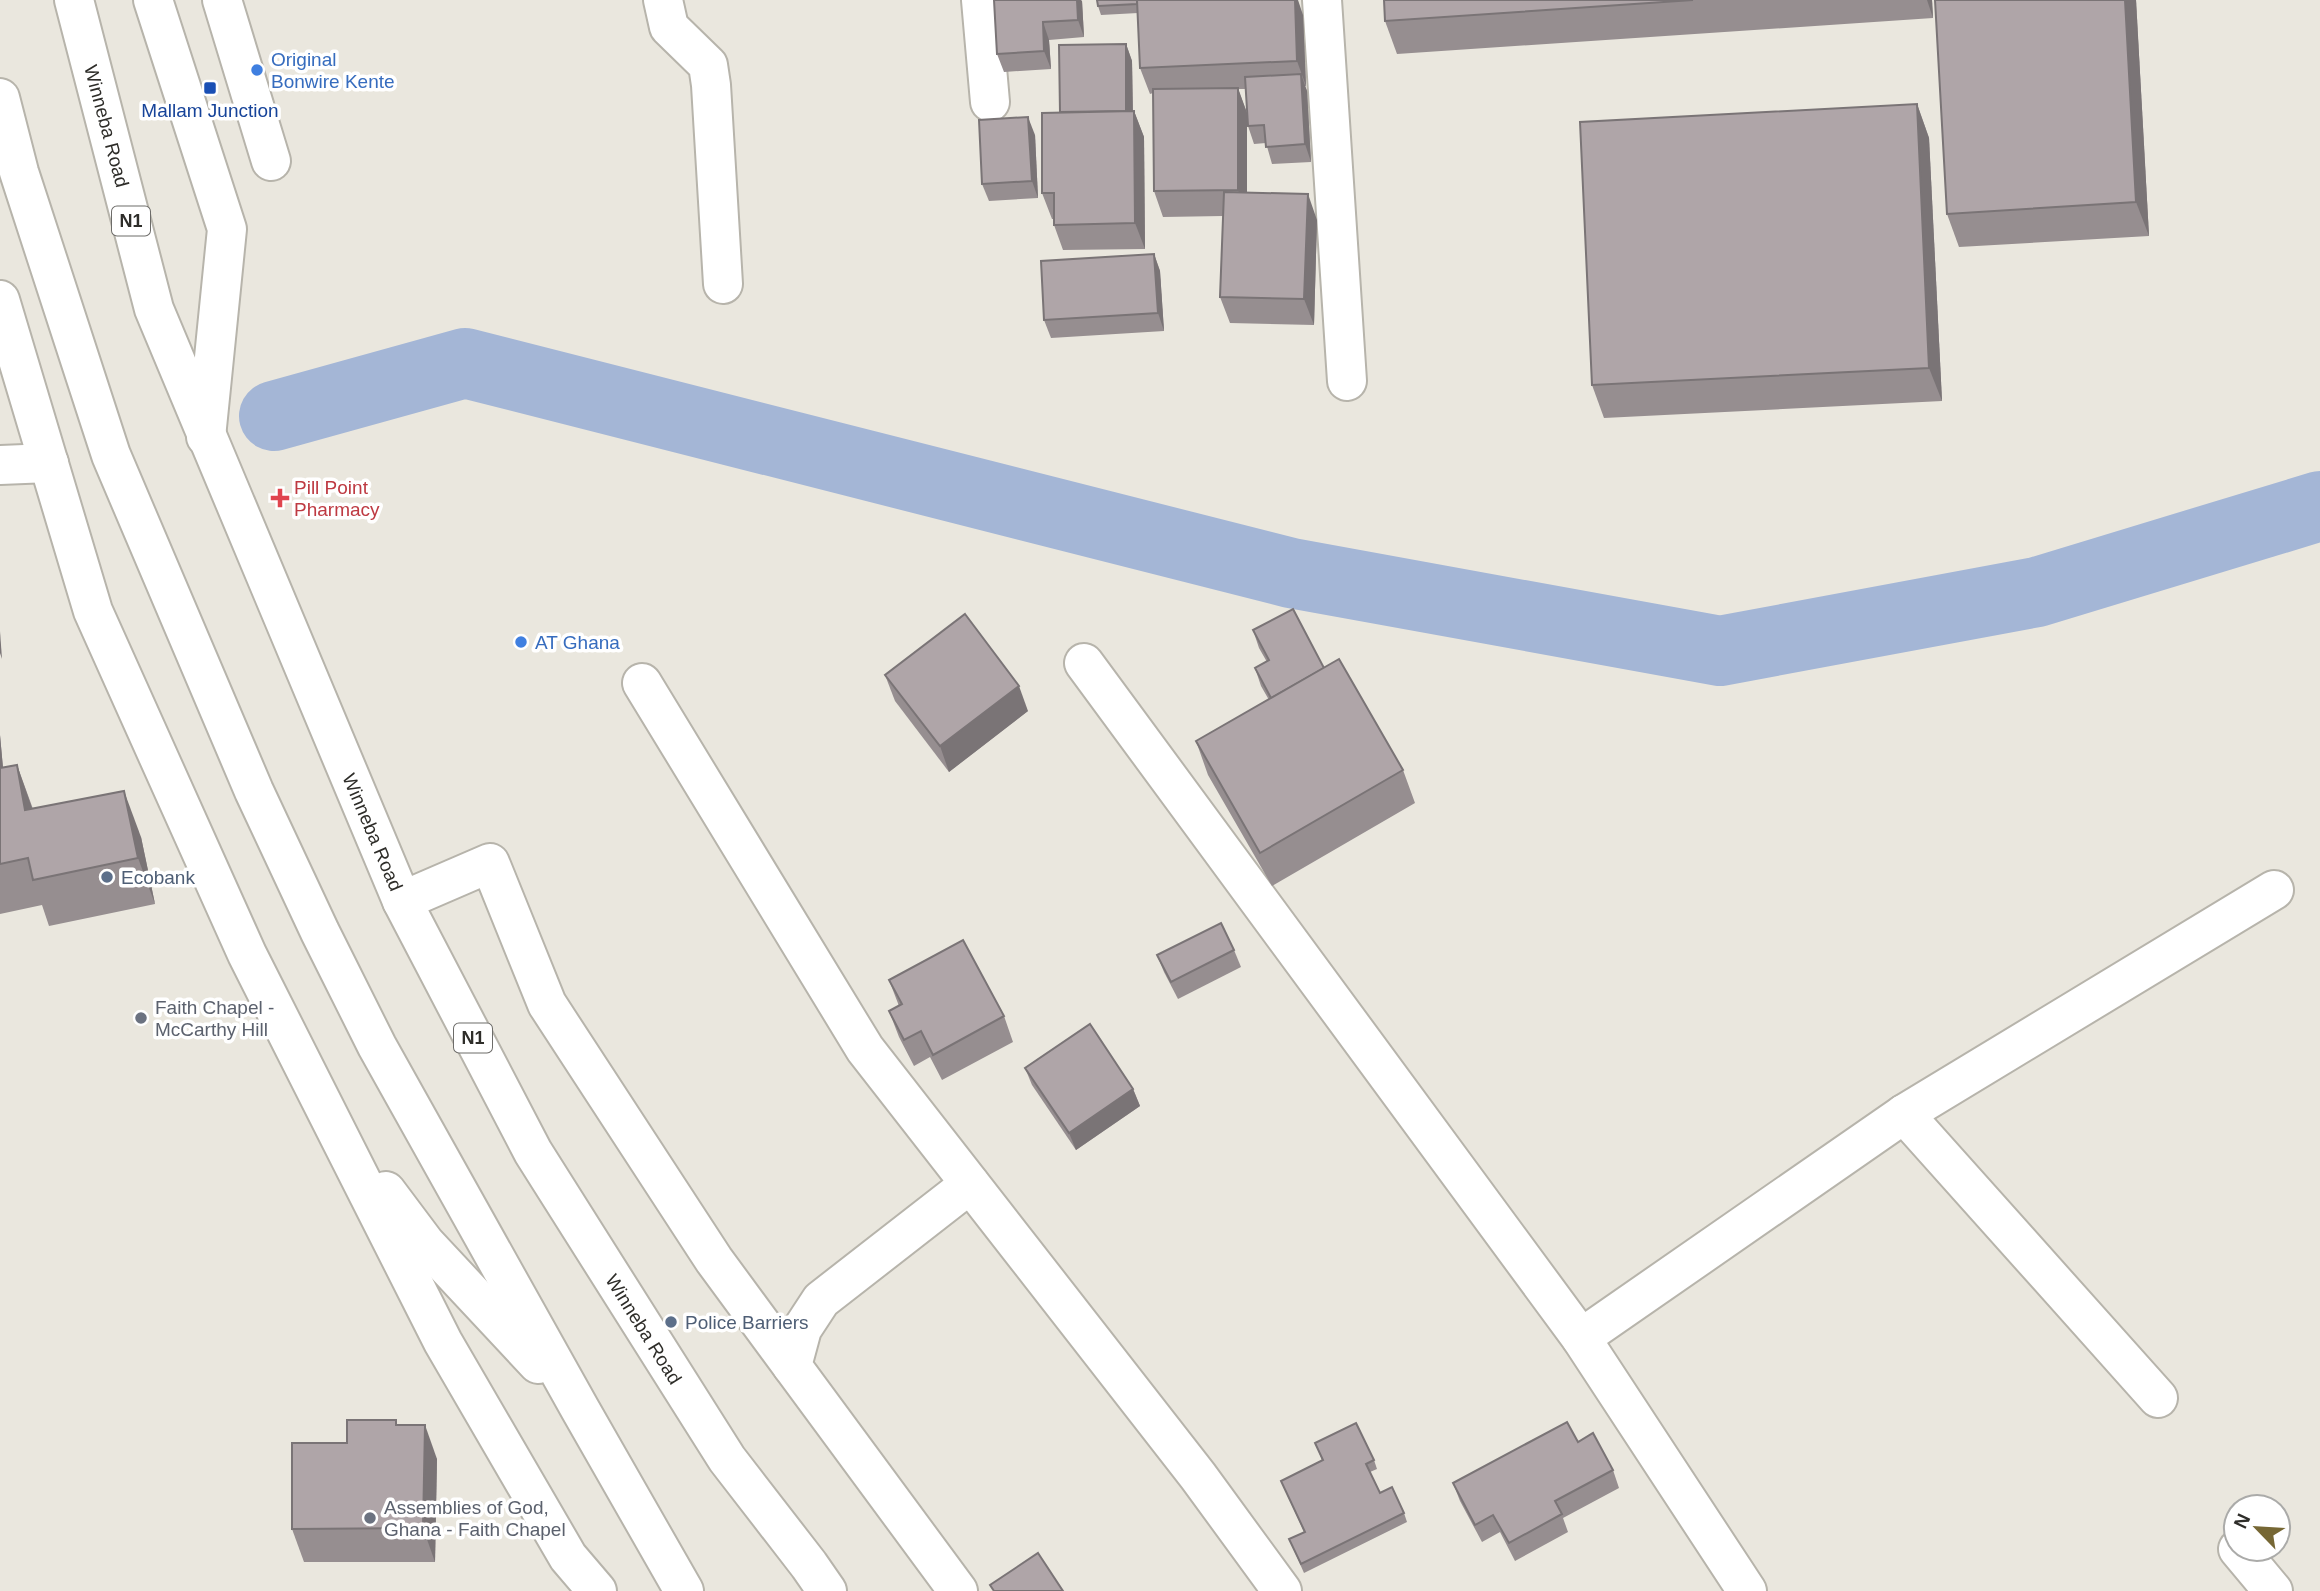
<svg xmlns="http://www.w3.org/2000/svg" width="2320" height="1591" viewBox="0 0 2320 1591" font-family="Helvetica,sans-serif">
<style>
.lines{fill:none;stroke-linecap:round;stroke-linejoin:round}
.river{stroke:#a4b6d6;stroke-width:70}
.minor-casing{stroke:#b7b4ab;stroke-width:42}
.highway-casing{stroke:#b7b4ab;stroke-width:42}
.minor{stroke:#fff;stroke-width:38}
.highway{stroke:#fff;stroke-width:38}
.wall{fill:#968e90}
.shaded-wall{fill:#7a7476}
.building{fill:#afa5a8;stroke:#7a7476;stroke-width:2}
.shop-dot{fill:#3f7fe0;stroke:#fff;stroke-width:2.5}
.transit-dot{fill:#1a4fb4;stroke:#fff;stroke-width:2.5}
.health-dot{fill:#e0444e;stroke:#fff;stroke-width:2.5}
.service-dot{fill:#5c6f8a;stroke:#fff;stroke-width:2.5}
.worship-dot{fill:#6b7280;stroke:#fff;stroke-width:2.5}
.labels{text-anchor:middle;stroke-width:7;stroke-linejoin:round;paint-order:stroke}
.shield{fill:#fff;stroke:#6d6c69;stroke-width:2}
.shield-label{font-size:18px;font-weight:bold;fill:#2e2d29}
.shop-label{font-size:19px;fill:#366cbe;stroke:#fff;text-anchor:start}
.transit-label{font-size:19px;fill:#164399;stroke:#fff}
.street-label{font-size:19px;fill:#2e2d29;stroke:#fff}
.health-label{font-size:19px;fill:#be3a42;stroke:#fff;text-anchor:start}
.service-label{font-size:19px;fill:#4e5e75;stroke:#fff;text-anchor:start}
.worship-label{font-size:19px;fill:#5b616d;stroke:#fff;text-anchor:start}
</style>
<rect width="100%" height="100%" fill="#eae7de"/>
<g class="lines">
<polyline class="river" points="274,416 465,363 1291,573 1720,651 2037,592 2320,506"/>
<defs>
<g id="minor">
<polyline points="153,0 227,229 206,437"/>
<polyline points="222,0 271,161"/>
<polyline points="663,0 669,27 708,65 711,85 723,284"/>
<polyline points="981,0 990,102"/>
<polyline points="1322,0 1347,381"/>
<polyline points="0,465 49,463"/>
<polyline points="1084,663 1581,1338 1747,1591"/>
<polyline points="642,683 865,1049 1198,1476 1282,1591"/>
<polyline points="402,901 490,863 547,1004 714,1260 792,1366"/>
<polyline points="1904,1114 2158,1398"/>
<polyline points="1581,1338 1904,1114 2274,890"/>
<polyline points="2238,1549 2273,1591"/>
<polyline points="958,1591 792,1366 802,1329 821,1300 970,1184"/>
</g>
<g id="highway">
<polyline points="74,0 154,309 402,901 533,1152 727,1459 809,1565 827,1591"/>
<polyline points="0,98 19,172 111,455 254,791 320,932 377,1046 580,1409 684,1591"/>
<polyline points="0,300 93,611 247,954 443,1342 568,1557 597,1591"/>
<polyline points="386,1191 425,1243 538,1364"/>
</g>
</defs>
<use href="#minor" class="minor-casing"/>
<use href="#highway" class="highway-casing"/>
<use href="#minor" class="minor"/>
<use href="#highway" class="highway"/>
</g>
<g class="wall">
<polygon points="994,0 1082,1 1084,37 1049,40 1051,69 1004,72 997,54"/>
<polygon points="1097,0 1303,15 1306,86 1305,86 1307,91 1311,162 1272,164 1266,143 1254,144 1248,126 1246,89 1238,89 1247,113 1247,193 1317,220 1314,325 1230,323 1220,297 1223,216 1163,217 1154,191 1153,93 1150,94 1140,68 1138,13 1101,15 1098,6"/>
<polygon points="1384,0 1932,0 1933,18 1397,54 1385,21"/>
<polygon points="2136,0 2149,236 1959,247 1947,214"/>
<polygon points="1126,44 1132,61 1133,111 1134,111 1144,137 1145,249 1063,250 1054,225 1054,219 1052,219 1042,193 1060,113"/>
<polygon points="1917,104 1929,138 1942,401 1604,418 1592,385"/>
<polygon points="1035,135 1038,198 989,201 982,184"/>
<polygon points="1154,254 1160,271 1164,331 1051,338 1044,320"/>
<polygon points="1253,630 1324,668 1403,770 1415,803 1272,886 1208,775 1196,741 1269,700 1261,686 1255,668 1267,662 1259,648"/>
<polygon points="885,675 1028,711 949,772 895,701"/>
<polygon points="0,735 3,768 17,765 33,809 141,837 155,904 49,926 42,905 0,914"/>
<polygon points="1234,950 1241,967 1178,999 1164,972 1157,955"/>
<polygon points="889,980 1004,1016 1013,1042 942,1080 930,1057 914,1066 899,1037 889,1011 899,1006"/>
<polygon points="1025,1068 1133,1089 1140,1106 1076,1150 1032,1085"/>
<polygon points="398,1425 437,1459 435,1562 304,1562 292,1529 347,1443"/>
<polygon points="1578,1442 1613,1470 1619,1488 1563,1518 1568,1532 1515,1561 1500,1532 1482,1542 1460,1501 1453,1483"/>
<polygon points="1315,1443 1374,1460 1377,1469 1370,1472 1380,1493 1404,1513 1407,1522 1304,1573 1289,1539 1304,1532 1281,1481 1322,1460"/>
</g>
<g class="shaded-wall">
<polygon points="1077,0 1081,0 1082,1 1084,37 1078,20"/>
<polygon points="1295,0 1298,0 1303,15 1306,86 1297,61"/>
<polygon points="1927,0 1932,0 1933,18"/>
<polygon points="2125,0 2136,0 2149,236 2136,202"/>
<polygon points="1043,22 1049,40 1051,69 1044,51"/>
<polygon points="1126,44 1132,61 1133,128 1126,111"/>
<polygon points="1301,74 1307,91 1311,162 1305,144"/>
<polygon points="1238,88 1247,113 1247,216 1238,190"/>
<polygon points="1917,104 1929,138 1942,401 1929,368"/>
<polygon points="1134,111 1144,137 1145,249 1135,223"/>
<polygon points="1028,117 1035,135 1038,198 1032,181"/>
<polygon points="1308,194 1317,220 1314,325 1304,299"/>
<polygon points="1154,254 1160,271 1164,331 1158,313"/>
<polygon points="0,631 2,659 0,653"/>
<polygon points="1019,686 1028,711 949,772 940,746"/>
<polygon points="0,735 4,779 0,768"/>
<polygon points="17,765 33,811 25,810"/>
<polygon points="124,791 141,837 155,904 138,858"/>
<polygon points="1133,1089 1140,1106 1076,1150 1069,1133"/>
<polygon points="425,1425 437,1459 435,1562 423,1528"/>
</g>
<g class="building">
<polygon points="994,0 1077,0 1078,20 1043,22 1044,51 997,54"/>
<polygon points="1097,0 1137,0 1137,4 1098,6"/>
<polygon points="1137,0 1295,0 1297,61 1140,68"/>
<polygon points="1384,0 1693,0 1385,21"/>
<polygon points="1935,0 2125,0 2136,202 1947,214"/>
<polygon points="1126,44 1126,111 1060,112 1059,45"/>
<polygon points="1301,74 1305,144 1266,147 1264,125 1248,126 1245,77"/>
<polygon points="1238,88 1238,190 1154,191 1153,89"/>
<polygon points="1917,104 1929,368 1592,385 1580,122"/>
<polygon points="1134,111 1135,223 1054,225 1054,193 1042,193 1042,113"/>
<polygon points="1028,117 1032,181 982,184 979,120"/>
<polygon points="1224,192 1308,194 1304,299 1220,297"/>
<polygon points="1154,254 1158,313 1044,320 1041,261"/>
<polygon points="1293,609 1324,668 1271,698 1255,668 1269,660 1253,630"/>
<polygon points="965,614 1019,686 940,746 885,675"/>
<polygon points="1339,659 1403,770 1260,853 1196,741"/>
<polygon points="17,765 25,810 124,791 138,858 33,880 28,858 0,864 0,768"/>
<polygon points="1221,923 1234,950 1171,982 1157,955"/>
<polygon points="963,940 1004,1016 933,1055 921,1031 904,1040 889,1011 902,1004 889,980"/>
<polygon points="1090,1024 1133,1089 1069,1133 1025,1068"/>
<polygon points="347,1420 396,1420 396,1425 425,1425 423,1528 292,1529 292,1443 347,1443"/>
<polygon points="1567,1422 1578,1442 1593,1433 1613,1470 1555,1501 1562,1514 1509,1543 1493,1515 1475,1525 1453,1483"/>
<polygon points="1356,1423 1374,1460 1366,1464 1380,1493 1392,1487 1404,1513 1301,1564 1289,1539 1305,1532 1281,1481 1323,1460 1315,1443"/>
<polygon points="1038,1553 1063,1591 994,1591 990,1585"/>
</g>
<g class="shop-dot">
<circle cx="257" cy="70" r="7"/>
<circle cx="521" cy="642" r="7"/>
</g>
<rect class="transit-dot" x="203" y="81" width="14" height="14" rx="3.5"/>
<path class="health-dot" d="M276.5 487.5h7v7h7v7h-7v7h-7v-7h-7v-7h7z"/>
<g class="service-dot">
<circle cx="107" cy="877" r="7"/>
<circle cx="671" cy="1322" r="7"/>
</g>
<g class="worship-dot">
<circle cx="141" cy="1018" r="7"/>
<circle cx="370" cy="1518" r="7"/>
</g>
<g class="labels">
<g class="shield">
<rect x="112" y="206.5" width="38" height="29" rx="5"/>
<rect x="454" y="1023.5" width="38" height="29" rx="5"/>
</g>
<g class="shield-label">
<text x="131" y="227">N1</text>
<text x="473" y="1044">N1</text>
</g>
<g class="shop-label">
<text x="271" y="66">Original<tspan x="271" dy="22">Bonwire Kente</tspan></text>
<text x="535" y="649">AT Ghana</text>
</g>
<g class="transit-label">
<text x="210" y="117">Mallam Junction</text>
</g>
<g class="street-label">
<text transform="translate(107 126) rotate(75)" y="7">Winneba Road</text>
<text transform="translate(373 832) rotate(67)" y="7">Winneba Road</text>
<text transform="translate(644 1329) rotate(58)" y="7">Winneba Road</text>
</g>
<g class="health-label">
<text x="294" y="494">Pill Point<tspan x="294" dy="22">Pharmacy</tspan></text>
</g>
<g class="service-label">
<text x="121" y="884">Ecobank</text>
<text x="685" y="1329">Police Barriers</text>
</g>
<g class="worship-label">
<text x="155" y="1014">Faith Chapel -<tspan x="155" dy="22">McCarthy Hill</tspan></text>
<text x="384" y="1514">Assemblies of God,<tspan x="384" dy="22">Ghana - Faith Chapel</tspan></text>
</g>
</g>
<g transform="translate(2257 1528) rotate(295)"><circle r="33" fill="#ffffff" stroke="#ababa9" stroke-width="2"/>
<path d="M0-5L12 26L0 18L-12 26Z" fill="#766734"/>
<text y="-10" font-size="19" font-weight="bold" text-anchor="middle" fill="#2e2d29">N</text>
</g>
</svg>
